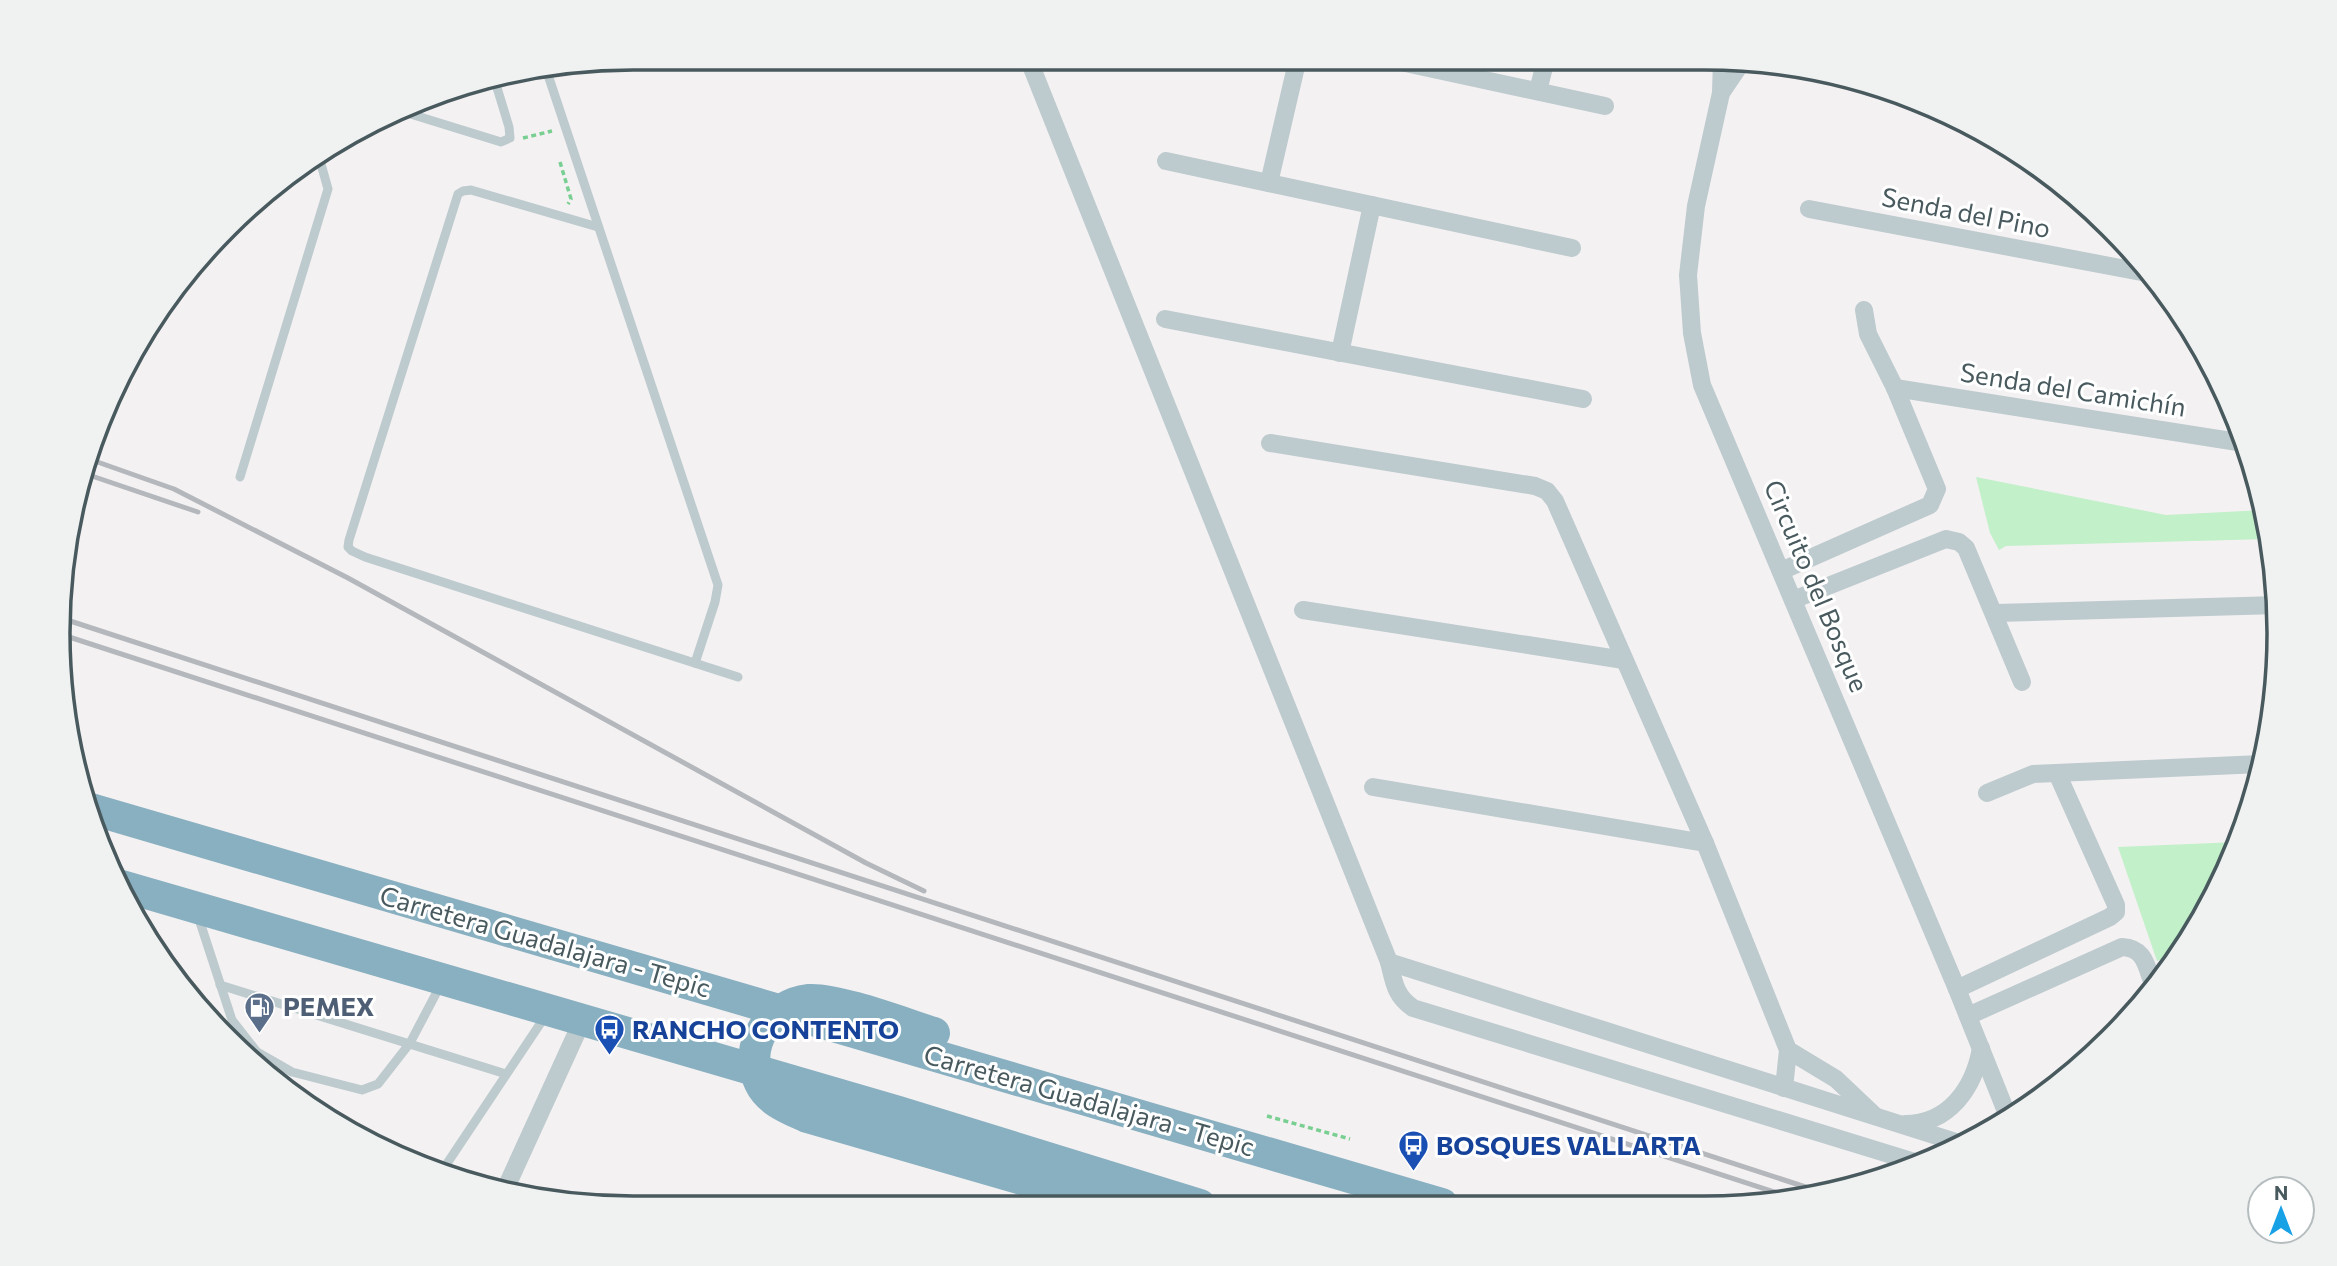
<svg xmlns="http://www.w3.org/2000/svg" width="2337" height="1266" viewBox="0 0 2337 1266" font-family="Commissioner,sans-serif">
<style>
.green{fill:#c1f0c9}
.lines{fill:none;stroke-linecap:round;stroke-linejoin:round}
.path{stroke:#78cf91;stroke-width:3.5;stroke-dasharray:5 3.5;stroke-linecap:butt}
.lane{stroke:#bdcace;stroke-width:9}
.street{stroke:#bdcace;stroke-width:18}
.highway{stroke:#89b0c0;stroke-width:32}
.rail{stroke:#b4b8bc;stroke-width:5}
.labels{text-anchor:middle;stroke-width:6;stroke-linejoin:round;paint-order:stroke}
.street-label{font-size:26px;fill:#495a5f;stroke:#fff}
.service-label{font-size:26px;font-weight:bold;fill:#4e5e75;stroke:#fff;text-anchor:start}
.transit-label{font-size:26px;font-weight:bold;fill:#164399;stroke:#fff;text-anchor:start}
.rim{fill:none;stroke:#495a5f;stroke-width:3.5}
</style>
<rect width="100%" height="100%" fill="#f4f1f2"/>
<g class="green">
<polygon points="1976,477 2166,515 2264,510 2269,539 2006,546 1999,550 1990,533"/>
<polygon points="2238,842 2202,920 2177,953 2157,961 2118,847"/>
</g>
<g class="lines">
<g class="path">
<polyline points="523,138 552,131"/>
<polyline points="560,162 571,199 568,204"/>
<polyline points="1267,1116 1350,1139"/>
</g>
<g class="lane">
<polyline points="547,72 718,585 715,602 695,663"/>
<polyline points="404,112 501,142 510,138 509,127 495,81"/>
<polyline points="598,227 471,190 463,191 458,194 349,540 348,547 352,551 365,557 738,677"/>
<polyline points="240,477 328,189 321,164 315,160"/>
<polyline points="198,916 232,1020 257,1052 292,1072 362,1090 378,1084 410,1043 440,986"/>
<polyline points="220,985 506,1074"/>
<polyline points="442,1171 546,1015"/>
</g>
<g class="street">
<path d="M 1028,58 L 1389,962 C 1394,982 1395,996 1413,1008 L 1918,1163"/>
<polyline points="1387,59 1605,106"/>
<polyline points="1744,59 1721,93 1696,206 1688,275 1692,333 1702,385 1957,989 2009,1119"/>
<polyline points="1538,91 1546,59"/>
<polyline points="1721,93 1722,59"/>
<polyline points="1166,161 1572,248"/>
<polyline points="1269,183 1298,58"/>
<polyline points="1809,209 2152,274"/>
<polyline points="1165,319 1583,399"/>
<polyline points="1340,353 1372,205"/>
<polyline points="1895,388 2244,443"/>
<polyline points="1270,443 1535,486 1547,491 1555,501 1705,843 1788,1050 1784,1088"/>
<polyline points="1781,571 1930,505 1937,489 1895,388 1868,334 1864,310"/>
<polyline points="1793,600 1946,539 1959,542 1966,548 2022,682"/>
<polyline points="1303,610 1624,660"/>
<polyline points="1995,613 2278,605"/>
<polyline points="1373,787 1705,843"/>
<polyline points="1987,793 2033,774 2261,764"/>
<polyline points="1389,962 1959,1143"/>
<polyline points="1957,989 2110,917 2116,912 2116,905 2057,773"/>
<path d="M 1968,1016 L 2122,947 C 2145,948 2146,966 2153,984"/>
<polyline points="1788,1050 1836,1079 1874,1115"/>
<path d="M 1905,1124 C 1949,1124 1974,1088 1981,1048"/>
<polyline points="504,1192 583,1019"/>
</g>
<g class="highway">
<polyline points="91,809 1442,1204"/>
<polyline points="122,886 899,1112 1200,1205"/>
<path d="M 934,1033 C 905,1024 837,998 809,1000 C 770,1004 742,1046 760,1083 C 769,1102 790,1109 807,1117 L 1112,1205"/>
</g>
<g class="rail">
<polyline points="89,459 174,489 348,578 866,863 924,891"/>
<polyline points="83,473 198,512"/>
<polyline points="64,619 1824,1193"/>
<polyline points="63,635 1796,1199"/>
</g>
</g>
<defs>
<symbol id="fuel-pin" viewBox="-11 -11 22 30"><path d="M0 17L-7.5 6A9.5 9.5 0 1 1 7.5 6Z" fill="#5c6f8a" stroke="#fff"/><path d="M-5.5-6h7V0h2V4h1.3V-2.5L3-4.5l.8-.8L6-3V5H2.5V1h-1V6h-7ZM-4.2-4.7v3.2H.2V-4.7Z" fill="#fff"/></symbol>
<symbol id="bus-pin" viewBox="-11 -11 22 30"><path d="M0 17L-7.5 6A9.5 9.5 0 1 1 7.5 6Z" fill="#1a4fb4" stroke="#fff"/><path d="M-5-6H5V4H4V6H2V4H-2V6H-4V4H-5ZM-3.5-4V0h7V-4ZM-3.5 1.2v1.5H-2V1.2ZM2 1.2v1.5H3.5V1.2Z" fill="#fff"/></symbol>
</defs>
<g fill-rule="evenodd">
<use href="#fuel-pin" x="242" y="990" width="35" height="47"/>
<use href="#bus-pin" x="592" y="1012" width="35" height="47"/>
<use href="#bus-pin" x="1396" y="1128" width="35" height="47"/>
</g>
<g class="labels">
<g class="street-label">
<text transform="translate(1966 213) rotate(11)" y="9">Senda del Pino</text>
<text transform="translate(2073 390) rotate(9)" y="9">Senda del Camichín</text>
<text transform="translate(1816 586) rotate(67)" y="9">Circuito del Bosque</text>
<text transform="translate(545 942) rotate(16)" y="9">Carretera Guadalajara - Tepic</text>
<text transform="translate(1089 1101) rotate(16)" y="9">Carretera Guadalajara - Tepic</text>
</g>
<g class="service-label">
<text x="283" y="1016">PEMEX</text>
</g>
<g class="transit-label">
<text x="632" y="1039">RANCHO CONTENTO</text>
<text x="1436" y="1155">BOSQUES VALLARTA</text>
</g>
</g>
<path d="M0 0H2337V1266H0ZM633 70H1704A563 563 0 0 1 2267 633V633A563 563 0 0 1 1704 1196H633A563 563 0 0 1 70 633V633A563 563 0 0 1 633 70Z" fill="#f0f2f2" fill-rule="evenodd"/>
<path class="rim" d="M633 70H1704A563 563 0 0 1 2267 633V633A563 563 0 0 1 1704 1196H633A563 563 0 0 1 70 633V633A563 563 0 0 1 633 70Z"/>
<g transform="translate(2281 1210)"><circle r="33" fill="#ffffff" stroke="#b6bdbf" stroke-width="2"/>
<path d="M0-5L12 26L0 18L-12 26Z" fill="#19a1e6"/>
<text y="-10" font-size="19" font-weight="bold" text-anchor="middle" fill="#495a5f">N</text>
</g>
</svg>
